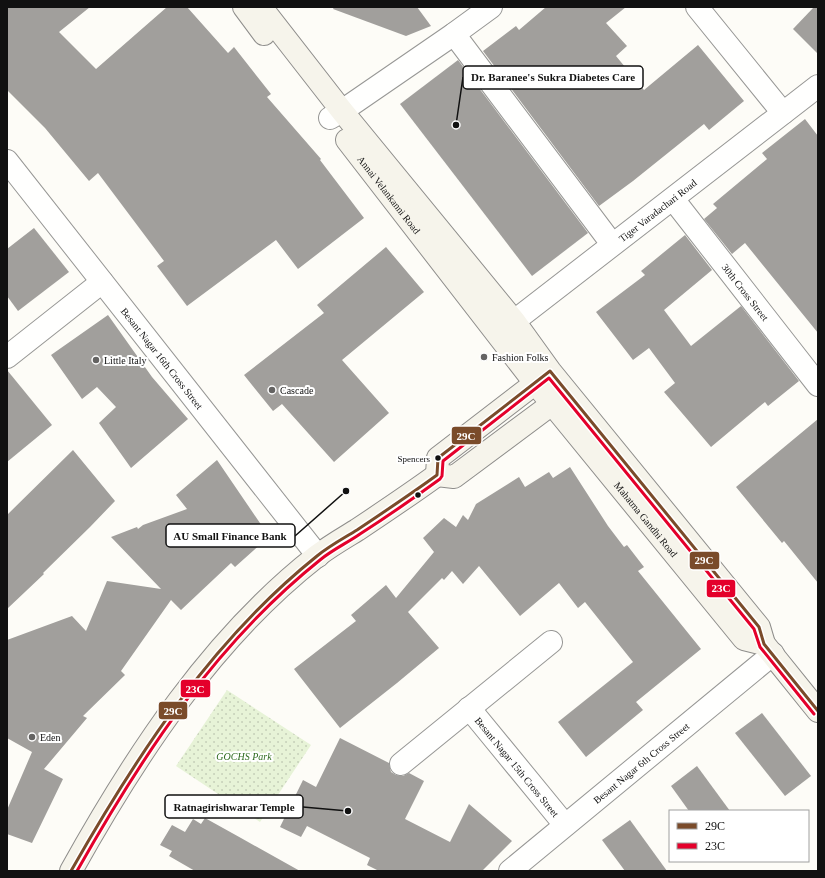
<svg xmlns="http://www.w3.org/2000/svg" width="825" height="878" viewBox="0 0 825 878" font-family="Georgia,serif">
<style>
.grass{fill:url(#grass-dots)}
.building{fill:#a19f9c}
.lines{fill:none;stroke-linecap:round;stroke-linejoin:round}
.street-casing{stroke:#979795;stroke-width:24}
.secondary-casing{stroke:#8e8d8b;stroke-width:24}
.street{stroke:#fffffe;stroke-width:22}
.secondary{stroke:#f6f4eb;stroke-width:22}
.bus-1-casing{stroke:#fff;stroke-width:6}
.bus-2-casing{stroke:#fff;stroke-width:6}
.bus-1{stroke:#7a4b2a;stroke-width:3}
.bus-2{stroke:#e4002b;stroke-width:3}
.poi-dot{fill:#646362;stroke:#fff;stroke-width:1.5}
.bus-dot{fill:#111;stroke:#fff;stroke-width:1.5}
.labels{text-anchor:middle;stroke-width:4;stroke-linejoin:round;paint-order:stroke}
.bus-label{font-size:9px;fill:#111;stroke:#fff;text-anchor:end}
.street-label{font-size:10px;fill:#111;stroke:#fff}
.poi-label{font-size:10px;fill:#111;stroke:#fff;text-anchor:start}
.park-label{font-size:10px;font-style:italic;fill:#2f6b1f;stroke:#fff}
.leader{fill:none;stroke:#111;stroke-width:1.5}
.callout-dot{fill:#111;stroke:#fff;stroke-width:1.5}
.callout{fill:#fff;stroke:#111;stroke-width:1.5}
.callout-label{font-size:11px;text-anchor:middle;font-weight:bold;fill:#111}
.line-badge{stroke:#fff;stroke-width:1.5}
.badge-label{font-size:11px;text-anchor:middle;font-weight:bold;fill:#fff}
</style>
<defs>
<pattern id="grass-dots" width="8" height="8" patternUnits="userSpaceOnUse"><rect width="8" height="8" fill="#e7f3d7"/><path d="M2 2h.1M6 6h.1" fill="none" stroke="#c5cfb8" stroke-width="1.8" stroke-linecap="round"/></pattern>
</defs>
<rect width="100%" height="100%" fill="#fdfcf7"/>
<polygon class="grass" points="227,690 311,745 260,822 176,766"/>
<g class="building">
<polygon points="7,7 90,7 59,32 96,69 167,7 187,7 228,53 234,47 271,94 267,97 321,159 320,160 364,218 298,269 276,240 187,306 157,266 164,261 98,173 89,181 45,128 7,90"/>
<polygon points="334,7 417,7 431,26 406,36 333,9"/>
<polygon points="546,7 626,7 606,23 627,46 616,56 644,90 698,45 744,101 709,130 704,124 633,181 599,206 483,51 516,26 519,30"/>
<polygon points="814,7 818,7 818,54 793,29"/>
<polygon points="458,60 588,233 532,276 400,104"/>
<polygon points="805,119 818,136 818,333 745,243 732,254 704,219 717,208 713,204 767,159 762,153"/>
<polygon points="34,228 69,272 18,311 7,296 7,249"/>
<polygon points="685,235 712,270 664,310 691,346 741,306 799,381 768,406 765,402 711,447 664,392 675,383 649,348 633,360 596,312 645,275 641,271"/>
<polygon points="386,247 424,292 342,360 389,413 334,462 282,404 273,411 244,375 324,313 317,305"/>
<polygon points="108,315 152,377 188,419 131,468 99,423 116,407 97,387 82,399 51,355"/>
<polygon points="7,370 52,425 7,462"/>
<polygon points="818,419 818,583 784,541 782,543 736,487"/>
<polygon points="73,450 115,501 90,527 43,573 44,574 7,609 7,515"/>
<polygon points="217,460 262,526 273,533 235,567 231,563 181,610 171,600 121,671 125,675 83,716 87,718 44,769 63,779 32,843 7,834 7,810 32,752 7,738 7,640 72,616 86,631 107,581 161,589 111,537 137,527 138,529 143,525 187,509 176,495"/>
<polygon points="570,467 608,526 624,547 627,545 644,567 638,571 701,649 636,702 643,710 586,757 558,722 633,662 585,602 578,608 559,583 520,616 479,566 463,584 452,571 444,580 442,578 408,612 439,648 397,683 340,728 294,669 356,621 351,615 386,585 396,598 434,552 423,538 444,518 456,527 463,515 468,520 476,504 519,477 525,487 549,472 553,478"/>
<polygon points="762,713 811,776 785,796 735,733"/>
<polygon points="340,738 389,763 391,772 396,775 403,776 409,773 424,781 405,819 450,842 469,804 512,841 482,871 379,871 367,865 370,858 307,826 301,837 280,827 303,780 316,787"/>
<polygon points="697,766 730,811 689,811 671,786"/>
<polygon points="205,818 241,838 300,871 195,871 169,856 172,851 160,845 172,825 185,832 193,819 201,824"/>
<polygon points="630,820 667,871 625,871 602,840"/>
</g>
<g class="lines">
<defs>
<g id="street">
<polyline points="697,7 783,113"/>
<polyline points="454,34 612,244"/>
<polyline points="330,118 342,111 454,34 491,7"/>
<path id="s1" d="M 7,161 L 318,556"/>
<path id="s2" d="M 673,199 L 818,385"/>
<path id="s3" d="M 500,332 L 818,86"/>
<polyline points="7,357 102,282"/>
<path id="s4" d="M 469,708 L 565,825"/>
<polyline points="401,764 551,642"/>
<path id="s5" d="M 510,871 L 773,654"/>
</g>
<g id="secondary">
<polyline points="244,7 264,34"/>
<polyline points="261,7 342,111 514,321 550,371 759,627 764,644 818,711"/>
<path id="s6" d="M 347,140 L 535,383 L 744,639 L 764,644"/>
<polyline points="437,475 438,458 546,375"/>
<polyline points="437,475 454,477 552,404 563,395"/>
<path d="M 71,871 C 135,756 212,638 317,556 C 330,546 344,538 357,530 C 384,512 411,494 437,475"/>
</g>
</defs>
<use href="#street" class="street-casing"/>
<use href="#secondary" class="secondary-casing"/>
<use href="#street" class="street"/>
<use href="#secondary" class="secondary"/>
<defs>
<path id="bus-1" d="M 71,871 C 137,755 211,641 317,556 C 329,546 344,538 357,530 C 384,512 411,494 437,475 L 438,458 L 550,371 L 759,627 L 764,644 L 818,711"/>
<path id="bus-2" d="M 77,871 C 142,756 215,644 320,560 C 332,550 347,543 360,534 C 388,516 414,498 440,479 L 442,476 L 443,461 L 549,378 L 754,629 L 760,647 L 814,714"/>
</defs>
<use href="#bus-1" class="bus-1-casing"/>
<use href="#bus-2" class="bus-2-casing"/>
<use href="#bus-1" class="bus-1"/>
<use href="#bus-2" class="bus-2"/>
</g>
<g class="poi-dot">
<circle cx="484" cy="357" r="4"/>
<circle cx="96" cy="360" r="4"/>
<circle cx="272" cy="390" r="4"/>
<circle cx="32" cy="737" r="4"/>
</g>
<g class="bus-dot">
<circle cx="438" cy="458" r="3.5"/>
<circle cx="418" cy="495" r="3.5"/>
</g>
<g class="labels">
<g class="bus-label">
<text x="430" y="462">Spencers</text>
</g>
<g class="street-label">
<text dy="4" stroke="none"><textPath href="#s6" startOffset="69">Annai Velankanni Road</textPath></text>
<text dy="4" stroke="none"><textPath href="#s3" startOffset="199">Tiger Varadachari Road</textPath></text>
<text dy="4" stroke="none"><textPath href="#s2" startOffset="118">30th Cross Street</textPath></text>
<text dy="4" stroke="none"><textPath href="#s1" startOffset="251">Besant Nagar 16th Cross Street</textPath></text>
<text dy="4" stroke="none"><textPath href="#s6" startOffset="483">Mahatma Gandhi Road</textPath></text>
<text dy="4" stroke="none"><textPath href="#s5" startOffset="170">Besant Nagar 6th Cross Street</textPath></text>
<text dy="4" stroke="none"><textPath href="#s4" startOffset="76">Besant Nagar 15th Cross Street</textPath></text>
</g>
<g class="poi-label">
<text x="492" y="361">Fashion Folks</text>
<text x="104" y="364">Little Italy</text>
<text x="280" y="394">Cascade</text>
<text x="40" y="741">Eden</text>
</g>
<g class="park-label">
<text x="244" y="760">GOCHS Park</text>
</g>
</g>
<path class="leader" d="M456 125L463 77M346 491L295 536M348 811L303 807"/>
<g class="callout-dot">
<circle cx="456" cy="125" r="4"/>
<circle cx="346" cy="491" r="4"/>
<circle cx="348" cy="811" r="4"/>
</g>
<g class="callout">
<rect x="463" y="66" width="180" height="23" rx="4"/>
<rect x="166" y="524" width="129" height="23" rx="4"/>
<rect x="165" y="795" width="138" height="23" rx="4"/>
</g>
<g class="callout-label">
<text x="553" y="81">Dr. Baranee's Sukra Diabetes Care</text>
<text x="230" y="540">AU Small Finance Bank</text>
<text x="234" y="811">Ratnagirishwarar Temple</text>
</g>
<g class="line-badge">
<rect x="451" y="426" width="31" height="19" rx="4" fill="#7a4b2a"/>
<rect x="689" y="551" width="31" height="19" rx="4" fill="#7a4b2a"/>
<rect x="706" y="579" width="30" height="19" rx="4" fill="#e4002b"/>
<rect x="180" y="679" width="31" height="19" rx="4" fill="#e4002b"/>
<rect x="158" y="701" width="30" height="19" rx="4" fill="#7a4b2a"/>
</g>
<g class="badge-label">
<text x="466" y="440">29C</text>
<text x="704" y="564">29C</text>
<text x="721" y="592">23C</text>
<text x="195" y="693">23C</text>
<text x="173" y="715">29C</text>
</g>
<rect width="825" height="878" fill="none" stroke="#111111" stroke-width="16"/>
<rect x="669" y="810" width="140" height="52" fill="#ffffff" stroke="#a0a0a0"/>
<rect x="677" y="823" width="20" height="6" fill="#7a4b2a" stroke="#a0a0a0"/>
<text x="705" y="830" font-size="12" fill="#111111">29C</text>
<rect x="677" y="843" width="20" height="6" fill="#e4002b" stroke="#a0a0a0"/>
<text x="705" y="850" font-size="12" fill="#111111">23C</text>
</svg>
